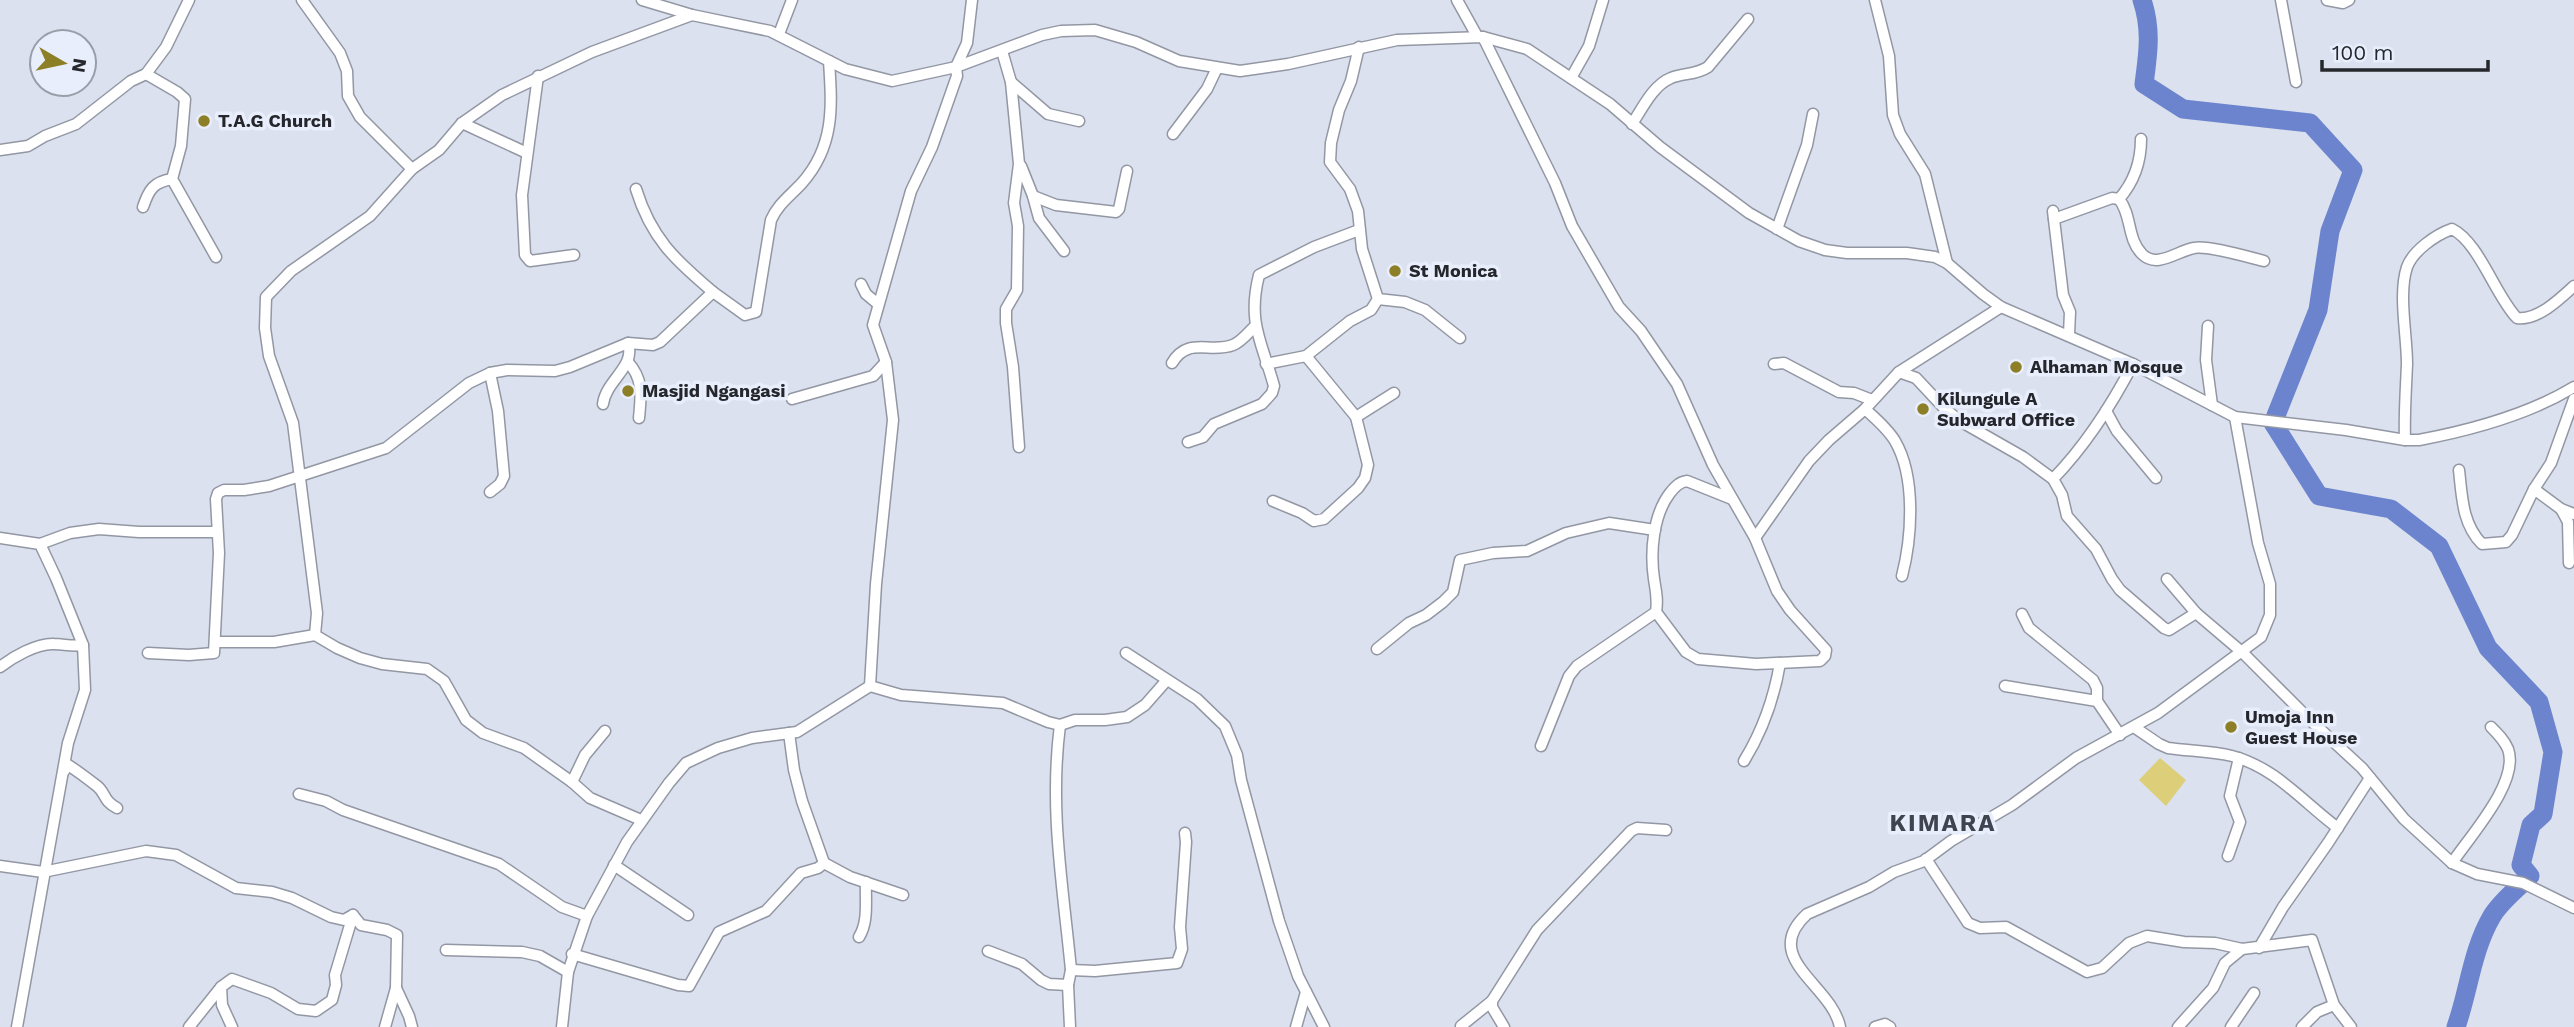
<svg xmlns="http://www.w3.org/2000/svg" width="2574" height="1027" viewBox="0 0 2574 1027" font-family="'Work Sans',sans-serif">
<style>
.green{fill:#ddcf7a}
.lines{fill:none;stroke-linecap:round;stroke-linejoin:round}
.river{stroke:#6c84ce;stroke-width:19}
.street-casing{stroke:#9397a4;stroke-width:13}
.street{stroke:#fff;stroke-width:10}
.poi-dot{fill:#8d7f26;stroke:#e8eefc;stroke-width:2.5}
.labels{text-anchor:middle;stroke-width:7;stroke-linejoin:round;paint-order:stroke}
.poi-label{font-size:18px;font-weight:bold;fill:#25272c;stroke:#e8eefc;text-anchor:start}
.district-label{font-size:24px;font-weight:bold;letter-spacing:2px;fill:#3f444f;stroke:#e8eefc}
</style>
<rect width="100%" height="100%" fill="#dbe1ee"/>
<polygon class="green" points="2160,758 2186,780 2166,806 2139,780"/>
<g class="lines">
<path class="river" d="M 2142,0 C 2152,30 2148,54 2144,84 L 2183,109 L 2310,123 L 2353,170 L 2330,231 L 2318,310 L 2273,423 L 2319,496 L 2391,509 L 2439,546 L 2488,648 L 2539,702 L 2553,752 L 2543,814 L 2531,825 L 2521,865 L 2530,876 C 2518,888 2501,901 2492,916 C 2472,950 2469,990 2456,1027"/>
<defs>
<g id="street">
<polyline points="302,0 340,53 347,71 348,96 360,117 412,169"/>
<path d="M 642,0 L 692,15 L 770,31 L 845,69 L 892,81 L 956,67 L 1042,35 L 1061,31 L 1095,30 L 1136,42 L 1179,61 L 1240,71 L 1288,64 L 1397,40 L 1483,37 L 1527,49 L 1610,104 L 1660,147 L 1749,213 L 1799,241 L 1825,250 L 1847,253 L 1907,253 L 1935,257 L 1947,263 L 1983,294 L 2001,307 L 2133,364 L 2235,417 L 2346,430 L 2405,440 L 2419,440 C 2472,430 2528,415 2574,387"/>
<polyline points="1457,0 1477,36"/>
<polyline points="1875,0 1889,56 1893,115 1900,134 1925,174 1947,263"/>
<polyline points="2281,0 2296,82"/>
<polyline points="2327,0 2343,3 2349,0"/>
<polyline points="779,34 792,0"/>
<polyline points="1483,37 1555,183 1572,226 1619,307 1641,331 1677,384 1713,465 1755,538 1777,591 1790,610 1826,650 1825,656 1820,661 1756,664 1698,659 1686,652 1656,612"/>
<polyline points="1359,47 1351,81 1339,110 1331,143 1330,162 1350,189 1358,211 1362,249 1378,299 1405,302 1425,310 1460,338"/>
<polyline points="1002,51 1011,82 1019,164 1014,203 1018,226 1017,290 1006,309 1006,323 1013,367 1019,447"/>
<polyline points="146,74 177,92 185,99 181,146 172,179 216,257"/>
<polyline points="538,76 522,195 525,255 530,261 574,255"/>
<polyline points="1571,78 1589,46 1603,0"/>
<polyline points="1011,82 1048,114 1079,121"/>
<polyline points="462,123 527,153"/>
<path d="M 1632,124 C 1642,109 1653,85 1671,78 C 1683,73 1696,75 1708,67 L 1748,19"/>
<polyline points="1173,134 1207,89 1217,68"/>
<polyline points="0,150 28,146 45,136 76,124 131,81 146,74 166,47 189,0"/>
<polyline points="1021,166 1033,196 1039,218 1064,251"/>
<path d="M 636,189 C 651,238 675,260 713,292"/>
<polyline points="1033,196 1056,205 1116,212 1119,209 1127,171"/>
<path d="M 2119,199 C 2134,182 2141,161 2141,139"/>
<path d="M 143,207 C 149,189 154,182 172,179"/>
<polyline points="2053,211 2063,295 2070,312 2069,334"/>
<path d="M 2054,219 L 2112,198 L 2119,199 C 2132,215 2127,239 2142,254 C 2157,269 2177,251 2194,248 C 2207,245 2248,257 2264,261"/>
<polyline points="1777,229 1807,145 1813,114"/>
<polyline points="861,284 866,294 878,304"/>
<polyline points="2208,326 2206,360 2212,405"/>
<polyline points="1306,356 1350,321 1371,310 1378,299"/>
<path d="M 628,362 C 644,380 641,396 639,418"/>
<path d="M 1172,363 C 1188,336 1210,354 1233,345 C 1241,342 1249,332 1255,326"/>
<polyline points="1266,364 1306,356 1356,417 1368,465 1365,478 1358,488 1324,519 1314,521 1302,513 1273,501"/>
<polyline points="1774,364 1784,363 1839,392 1854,393 1872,400"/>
<polyline points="1899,372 1916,378 1945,409 1960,421 2023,457 2053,479 2062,495 2067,516 2096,549 2112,579 2120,590 2164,628 2169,630 2196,613"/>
<polyline points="490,373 498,411 504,476 500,484 490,492"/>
<polyline points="792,399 873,376 886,362"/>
<path d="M 603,404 C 606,380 636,367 628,343"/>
<path d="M 1865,409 C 1875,418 1888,429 1895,441 C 1916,477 1912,537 1902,576"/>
<polyline points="2106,411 2117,431 2156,478"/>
<polyline points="1356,417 1394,393"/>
<path d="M 2405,440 C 2404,414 2406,389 2407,364 C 2407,335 2398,294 2407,267 C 2413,251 2435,235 2452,229 C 2479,242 2496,297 2517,318 C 2537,321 2560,299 2574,286"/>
<path d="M 1188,442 L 1203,437 L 1214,424 L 1262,404 L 1272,393 L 1274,386 C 1262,342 1247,323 1259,275 L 1314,247 L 1359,230"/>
<path d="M 2459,470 C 2462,496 2462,524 2482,544 L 2506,542 L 2512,535 L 2534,489 L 2551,463 L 2574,399"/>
<path d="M 2053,479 C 2086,445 2111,406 2133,364"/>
<polyline points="2534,489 2561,509 2574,514"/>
<polyline points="2561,509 2568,522 2569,563"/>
<polyline points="0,538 40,544 56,578 83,645 85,690 68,743 17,1027"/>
<polyline points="1755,538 1809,461 1829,440 1865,409 1899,372 2001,307"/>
<polyline points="40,544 70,533 99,529 139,532 217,532"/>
<polyline points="2167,579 2196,613 2243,653 2309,719 2362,768 2404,819 2452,863 2477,874 2523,883 2574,908"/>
<polyline points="2022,614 2029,628 2093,680 2097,688 2097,701 2120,735"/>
<polyline points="216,642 274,642 315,635"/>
<polyline points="1377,649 1409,623 1426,615 1443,602 1453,592 1460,560 1493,553 1527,551 1566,533 1609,523 1655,530"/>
<path d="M 148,653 L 189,655 L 214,653 L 219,553 L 216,499 L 218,493 L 224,490 L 244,490 L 269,486 L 386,448 L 469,383 L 490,373 L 507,370 L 555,371 L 570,367 L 628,343 L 653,345 L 660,342 L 713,292 L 745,315 L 756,312 L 771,220 C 778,204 790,196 802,183 C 835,146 832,106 829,61"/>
<polyline points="1126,653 1197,699 1225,726 1237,755 1241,780 1279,921 1298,976 1324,1027"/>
<path d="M 0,667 C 13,657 37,643 54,644 C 64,644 72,647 83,645"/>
<polyline points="870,686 901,695 1003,703 1048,722 1060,725 1075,720 1105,720 1127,717 1145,705 1167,680"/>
<polyline points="2005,686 2097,701"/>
<path d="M 1060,725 C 1049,810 1063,886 1071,970 L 1068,985 L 1070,1027"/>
<path d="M 2134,727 L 2159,744 L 2168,748 C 2189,751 2211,751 2232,756 C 2275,767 2304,803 2338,828"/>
<polyline points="789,733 794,770 802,801 824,863"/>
<path d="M 1541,746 L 1569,676 L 1577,666 L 1656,612 C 1658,599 1656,592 1654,579 C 1650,552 1653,515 1670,493 C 1675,487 1679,482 1687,481 L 1732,499"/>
<path d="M 1744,761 C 1763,730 1774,699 1780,663"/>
<path d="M 64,771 L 68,765 C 79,772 88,779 97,786 C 106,793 103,801 117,808"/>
<polyline points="572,782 585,755 605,731"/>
<polyline points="299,794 326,801 343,810 499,864 562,907 587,916"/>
<polyline points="641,820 590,798 572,782 524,748 483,733 466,720 444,681 427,669 382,664 360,658 337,648 315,635 317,613 293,423 269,356 265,328 266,297 291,271 370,216 412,169 439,150 462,123 502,95 592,52 692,15"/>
<polyline points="2228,856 2240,822 2230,796 2239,758"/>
<polyline points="1926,859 1968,923 1980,928 2006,927 2087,972 2102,968 2129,943 2147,936 2184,942 2215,943 2242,949 2312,940 2334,1005 2351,1027"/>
<path d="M 2452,863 C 2470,836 2520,782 2508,749 C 2504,740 2498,734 2491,727"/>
<polyline points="614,865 688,915"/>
<polyline points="0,866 43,872 146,851 176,855 236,888 272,892 292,898 331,917 344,920 353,915 361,925 387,930 397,935 396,988 385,1027"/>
<path d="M 859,937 C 869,921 865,900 866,882"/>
<polyline points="2259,948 2283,907 2328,843 2370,778"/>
<polyline points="446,950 522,952 540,956 568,972"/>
<polyline points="988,951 1022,964 1041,980 1049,984 1068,985"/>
<polyline points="572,954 678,985 689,986 719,932 766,911 801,873 818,868 824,863 850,877 903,895"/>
<polyline points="1071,970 1095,971 1177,963 1182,949 1180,927 1186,842 1185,833"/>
<polyline points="396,988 409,1016 412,1027"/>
<polyline points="1461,1026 1492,1001"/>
<polyline points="189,1027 221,987"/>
<polyline points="232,1027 222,1005 221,987 232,979 271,993 298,1009 316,1011 332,1000 336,985 335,975 353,915"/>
<polyline points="562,1027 568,972 587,916 627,842 669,783 686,763 718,748 752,738 797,732 870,686 876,584 893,420 886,362 873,325 911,191 932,147 957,76 956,67 967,43 972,0"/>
<polyline points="1296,1027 1306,992"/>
<polyline points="1504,1027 1492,1007 1492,1001 1537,930 1631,831 1637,828 1666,830"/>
<path d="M 1840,1027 C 1832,985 1759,958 1807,914 L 1869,887 L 1894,872 L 1924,861 L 1951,841 L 2012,805 L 2076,758 L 2158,713 L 2261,637 L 2270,615 L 2270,584 L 2258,543 L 2235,417"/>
<polyline points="1875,1027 1885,1024 1890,1027"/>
<polyline points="2178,1027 2213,988 2225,963 2242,949"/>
<polyline points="2231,1027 2254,993"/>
<polyline points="2302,1027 2317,1012 2334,1005"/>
</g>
</defs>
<use href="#street" class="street-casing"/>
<use href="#street" class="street"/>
</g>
<g class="poi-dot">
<circle cx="204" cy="121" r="7"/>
<circle cx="1395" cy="271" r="7"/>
<circle cx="2016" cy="367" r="7"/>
<circle cx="628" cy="391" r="7"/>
<circle cx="1923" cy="409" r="7"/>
<circle cx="2231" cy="727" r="7"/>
</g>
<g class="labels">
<g class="poi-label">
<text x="218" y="127">T.A.G Church</text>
<text x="1409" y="277">St Monica</text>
<text x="2030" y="373">Alhaman Mosque</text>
<text x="642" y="397">Masjid Ngangasi</text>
<text x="1937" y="405">Kilungule A<tspan x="1937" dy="21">Subward Office</tspan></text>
<text x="2245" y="723">Umoja Inn<tspan x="2245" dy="21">Guest House</tspan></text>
</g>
<g class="district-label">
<text x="1943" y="831">KIMARA</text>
</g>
</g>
<g transform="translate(63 63) rotate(99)"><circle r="33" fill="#e8eefc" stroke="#9a9ea9" stroke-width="2"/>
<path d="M0-5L12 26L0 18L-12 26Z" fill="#8d7f26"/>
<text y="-10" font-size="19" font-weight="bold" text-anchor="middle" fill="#25272c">N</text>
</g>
<path d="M2322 60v10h166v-10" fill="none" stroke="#25272c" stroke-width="3.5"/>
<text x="2332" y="60" font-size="21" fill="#25272c" stroke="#e8eefc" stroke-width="5" paint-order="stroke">100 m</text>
</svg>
